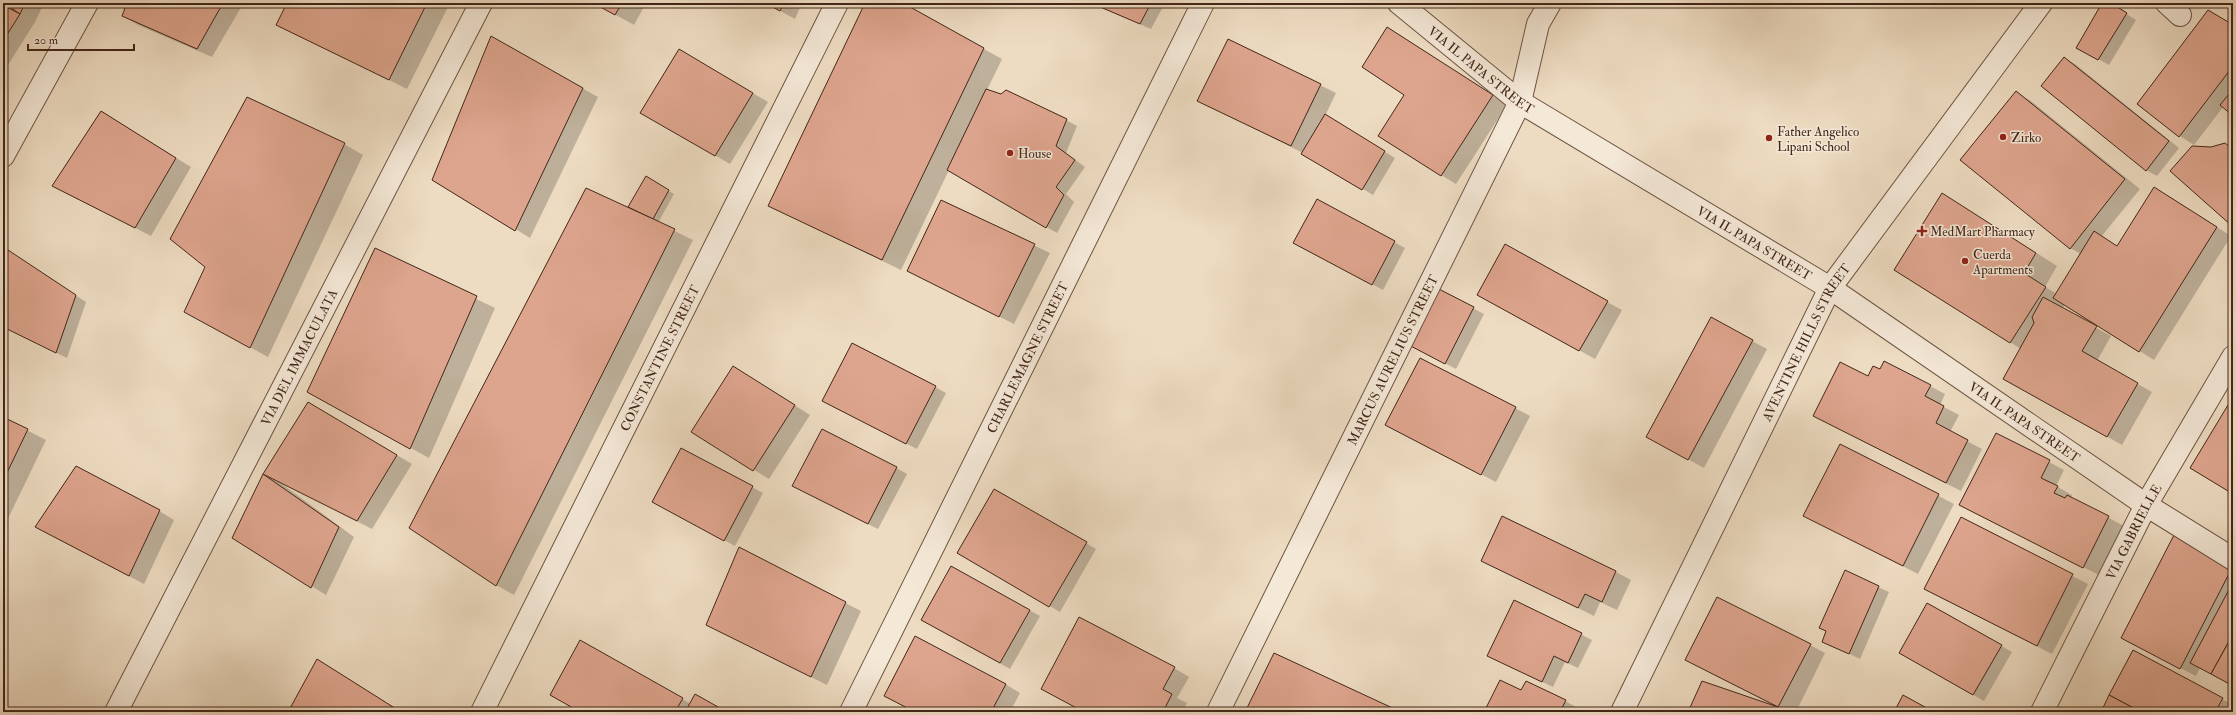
<svg xmlns="http://www.w3.org/2000/svg" width="2236" height="715" viewBox="0 0 2236 715" font-family="'IM FELL Double Pica',serif">
<style>
.shadow{fill:#0003}
.building{fill:#dea58e;stroke:#422618}
.lines{fill:none;stroke-linecap:round;stroke-linejoin:round}
.minor-casing{stroke:#6d5442;stroke-width:24}
.minor{stroke:#f4e8d7;stroke-width:22}
.poi-dot{fill:#8f2418;stroke:#f4e8d7;stroke-width:1.5}
.labels{text-anchor:middle;stroke-width:3;stroke-linejoin:round;paint-order:stroke}
.street-label{font-size:13px;fill:#422618;stroke:#f4e8d7}
.poi-label{font-size:13px;fill:#422618;stroke:#f4e8d7;text-anchor:start}
</style>
<rect width="100%" height="100%" fill="#eedcc2"/>
<filter id="stains"><feTurbulence type="fractalNoise" baseFrequency=".005" numOctaves="4"/><feColorMatrix values="0 0 0 0 .2 0 0 0 0 .09 0 0 0 0 .02 0 0 0 .5 -.17"/></filter>
<radialGradient id="worn" r=".72"><stop offset=".6" stop-color="#630" stop-opacity="0"/><stop offset="1" stop-color="#630" stop-opacity=".3"/></radialGradient>
<g class="shadow">
<polygon points="6,3 44,3 35,22 3,73 3,5 20,13"/>
<polygon points="128,3 241,3 243,4 212,57 138,25 123,16"/>
<polygon points="288,3 450,3 407,89 277,25"/>
<polygon points="594,3 646,3 634,25"/>
<polygon points="766,3 802,3 795,19"/>
<polygon points="867,3 901,3 1002,59 987,90 1066,120 1077,126 1066,153 1085,167 1066,194 1074,202 1057,233 949,170 901,270 769,206"/>
<polygon points="1090,3 1165,3 1151,29"/>
<polygon points="2103,3 2109,3 2136,20 2109,65 2077,47"/>
<polygon points="2233,20 2233,115 2223,107 2194,145 2180,136"/>
<polygon points="1402,37 1507,105 1456,184 1441,175 1405,94"/>
<polygon points="492,38 598,97 530,238 433,179"/>
<polygon points="1228,40 1336,93 1325,116 1395,158 1373,195 1303,153 1199,101"/>
<polygon points="679,50 768,102 730,164 641,112"/>
<polygon points="2064,58 2075,64 2179,148 2157,176 2146,170"/>
<polygon points="2016,92 2031,101 2140,189 2101,237 2118,247 2169,197 2231,236 2154,360 2065,304 2062,309 2111,336 2097,361 2152,392 2122,445 2019,387 2021,349 1895,269 1964,207 2057,266 2045,287 2057,294 2081,254 2070,248"/>
<polygon points="116,121 191,167 151,236 69,194"/>
<polygon points="344,144 363,155 268,357 204,322"/>
<polygon points="2225,144 2233,149 2233,225 2172,171 2211,148"/>
<polygon points="646,178 674,194 658,223 693,240 514,595 496,585"/>
<polygon points="941,201 1050,253 1014,324 908,271"/>
<polygon points="1394,242 1405,248 1383,290 1305,248"/>
<polygon points="375,250 495,308 429,458 327,402"/>
<polygon points="18,258 86,302 67,358 3,327 3,262"/>
<polygon points="1434,288 1484,314 1456,369 1417,349"/>
<polygon points="1607,302 1622,310 1595,359 1494,303"/>
<polygon points="1752,341 1767,349 1704,468 1662,445"/>
<polygon points="1880,370 1930,386 1945,394 1940,405 1959,415 1950,432 1982,449 1961,491 1829,424"/>
<polygon points="748,376 810,415 769,479 692,431"/>
<polygon points="935,387 946,393 917,449 834,407"/>
<polygon points="309,403 412,464 372,529 278,481 354,537 326,595 233,538 264,474"/>
<polygon points="1515,408 1530,416 1496,482 1386,425"/>
<polygon points="3,418 46,440 3,529"/>
<polygon points="1996,434 2064,470 2056,486 2072,495 2071,498 2124,526 2099,575 1975,513"/>
<polygon points="1840,445 1954,504 1918,574 1820,524"/>
<polygon points="682,449 763,493 735,546 664,508"/>
<polygon points="896,468 907,474 878,529 804,492"/>
<polygon points="994,490 1096,549 1060,612 958,553"/>
<polygon points="159,511 174,520 144,584 51,535"/>
<polygon points="1961,519 2088,584 2052,654 1940,597"/>
<polygon points="739,548 861,611 827,685 707,625"/>
<polygon points="1482,560 1616,572 1631,580 1617,610 1600,602 1594,616"/>
<polygon points="2233,566 2233,685 2200,668 2196,676 2137,646"/>
<polygon points="952,567 1040,616 1010,669 933,626"/>
<polygon points="1845,572 1889,592 1860,659 1823,641 1827,632 1820,628"/>
<polygon points="1515,601 1592,640 1578,668 1565,662 1553,687 1499,661"/>
<polygon points="1928,605 2012,652 1984,701 1901,653"/>
<polygon points="581,642 691,704 725,712 582,712"/>
<polygon points="1810,645 1825,653 1796,712 1689,712 1773,704 1686,660"/>
<polygon points="1274,654 1398,712 1246,712"/>
<polygon points="1174,668 1189,677 1177,698 1187,703 1182,712 1084,712"/>
<polygon points="1005,684 1020,693 1010,712 915,712"/>
<polygon points="1521,691 1565,701 1576,707 1573,712 1485,712"/>
<polygon points="2222,699 2233,705 2229,712 2102,712"/>
</g>
<g class="building">
<polygon points="4,3 25,3 20,14"/>
<polygon points="127,3 223,3 197,49 122,16"/>
<polygon points="287,3 427,3 389,80 276,25"/>
<polygon points="593,3 622,3 615,15"/>
<polygon points="765,3 784,3 780,11"/>
<polygon points="865,3 903,3 984,48 882,260 768,206"/>
<polygon points="1091,3 1151,3 1140,24"/>
<polygon points="2102,3 2111,3 2127,13 2098,60 2076,48"/>
<polygon points="3,5 20,14 3,41"/>
<polygon points="2208,10 2230,23 2233,18 2233,66 2179,137 2137,104"/>
<polygon points="1387,27 1493,95 1441,176 1378,136 1404,95 1362,67"/>
<polygon points="491,36 583,88 515,231 432,180"/>
<polygon points="1228,39 1321,84 1291,146 1197,101"/>
<polygon points="679,49 753,93 715,156 640,113"/>
<polygon points="2064,57 2169,141 2146,171 2041,86"/>
<polygon points="986,89 1001,94 1006,90 1067,119 1056,146 1075,160 1056,187 1064,195 1046,228 947,170"/>
<polygon points="2233,89 2233,116 2220,105"/>
<polygon points="2016,91 2125,179 2070,249 1960,160"/>
<polygon points="247,97 345,143 250,348 184,312 205,267 170,239"/>
<polygon points="101,111 176,158 135,228 52,186"/>
<polygon points="1325,114 1385,151 1362,190 1301,154"/>
<polygon points="2225,143 2233,150 2232,226 2170,171 2192,146 2211,147"/>
<polygon points="646,176 669,190 653,219 628,207"/>
<polygon points="2154,187 2217,227 2139,352 2053,298 2094,231 2117,246"/>
<polygon points="586,188 675,229 496,586 409,528"/>
<polygon points="1942,193 2036,253 2024,273 2046,287 2010,343 1894,270"/>
<polygon points="1317,199 1395,241 1372,285 1293,243"/>
<polygon points="941,200 1035,244 999,317 907,271"/>
<polygon points="1505,244 1608,301 1579,351 1477,295"/>
<polygon points="375,248 477,296 410,449 307,392"/>
<polygon points="8,250 76,295 56,353 3,327 3,260"/>
<polygon points="1433,286 1474,307 1445,364 1405,343"/>
<polygon points="2043,297 2097,326 2082,351 2138,383 2107,437 2003,379 2034,323 2032,317"/>
<polygon points="1711,317 1753,340 1688,460 1646,437"/>
<polygon points="852,343 936,386 906,444 822,401"/>
<polygon points="1420,358 1516,407 1481,475 1385,425"/>
<polygon points="1884,361 1931,385 1925,396 1944,406 1936,423 1968,440 1946,483 1813,416 1840,362 1868,376 1873,366 1880,369"/>
<polygon points="733,366 795,405 753,471 691,432"/>
<polygon points="308,402 397,455 357,521 263,474"/>
<polygon points="2228,405 2233,408 2233,494 2190,468"/>
<polygon points="3,417 28,429 3,481"/>
<polygon points="822,429 897,467 868,524 792,486"/>
<polygon points="1996,433 2050,460 2041,478 2058,486 2054,493 2065,498 2067,495 2109,516 2083,568 1959,505"/>
<polygon points="1840,444 1939,494 1903,566 1803,516"/>
<polygon points="681,448 753,486 724,541 652,502"/>
<polygon points="76,466 160,510 129,576 35,527"/>
<polygon points="263,474 339,527 311,588 232,538"/>
<polygon points="994,489 1087,542 1049,607 957,553"/>
<polygon points="1502,516 1616,571 1602,602 1585,594 1578,608 1481,561"/>
<polygon points="1961,517 2073,574 2037,646 1924,589"/>
<polygon points="2174,535 2233,566 2180,669 2121,638"/>
<polygon points="739,547 846,602 811,677 706,625"/>
<polygon points="951,566 1030,610 1000,663 921,620"/>
<polygon points="1845,570 1879,586 1849,654 1822,642 1826,631 1819,628"/>
<polygon points="2233,582 2233,634 2211,674 2190,663"/>
<polygon points="1717,597 1811,644 1778,707 1685,660"/>
<polygon points="1514,600 1582,633 1568,663 1554,656 1542,682 1487,656"/>
<polygon points="1927,603 2002,645 1973,695 1899,653"/>
<polygon points="1079,617 1175,667 1163,689 1172,694 1163,712 1084,712 1041,689"/>
<polygon points="2233,634 2233,686 2211,674"/>
<polygon points="915,636 1006,684 991,712 915,712 884,696"/>
<polygon points="580,640 683,698 675,712 580,712 550,695"/>
<polygon points="2133,650 2223,698 2215,712 2141,712 2109,695"/>
<polygon points="1274,653 1399,711 1245,712"/>
<polygon points="317,659 401,712 288,712"/>
<polygon points="1500,680 1521,690 1526,681 1566,700 1560,712 1484,712"/>
<polygon points="1702,681 1778,707 1776,712 1688,712"/>
<polygon points="695,694 727,712 685,712"/>
<polygon points="1903,695 1934,712 1894,712"/>
<polygon points="2109,695 2141,712 2101,712"/>
</g>
<g class="lines">
<defs>
<g id="minor">
<path id="s1" d="M 1399,3 L 1520,102 L 1830,288 L 2146,505 L 2233,559"/>
<polyline points="2167,3 2180,15"/>
<polyline points="3,156 87,3"/>
<path id="s2" d="M 116,712 L 481,3"/>
<path id="s3" d="M 482,712 L 837,3"/>
<path id="s4" d="M 851,712 L 1203,3"/>
<path id="s5" d="M 1218,712 L 1520,102 L 1538,24 L 1550,3"/>
<path id="s6" d="M 1622,712 L 1830,288 L 2041,3"/>
<path id="s7" d="M 2042,712 L 2146,505 L 2233,357"/>
</g>
</defs>
<use href="#minor" class="minor-casing"/>
<use href="#minor" class="minor"/>
</g>
<g class="poi-dot">
<circle cx="2003" cy="137" r="4"/>
<circle cx="1769" cy="138" r="4"/>
<circle cx="1010" cy="153" r="4"/>
<path d="M1920 225h4v4h4v4h-4v4h-4v-4h-4v-4h4z"/>
<circle cx="1965" cy="261" r="4"/>
</g>
<g class="labels">
<g class="street-label">
<text dy="5" stroke="none"><textPath href="#s1" startOffset="106">VIA IL PAPA STREET</textPath></text>
<text dy="5" stroke="none"><textPath href="#s1" startOffset="430">VIA IL PAPA STREET</textPath></text>
<text dy="5" stroke="none"><textPath href="#s6" startOffset="413">AVENTINE HILLS STREET</textPath></text>
<text dy="5" stroke="none"><textPath href="#s2" startOffset="399">VIA DEL IMMACULATA</textPath></text>
<text dy="5" stroke="none"><textPath href="#s3" startOffset="396">CONSTANTINE STREET</textPath></text>
<text dy="5" stroke="none"><textPath href="#s4" startOffset="396">CHARLEMAGNE STREET</textPath></text>
<text dy="5" stroke="none"><textPath href="#s5" startOffset="393">MARCUS AURELIUS STREET</textPath></text>
<text dy="5" stroke="none"><textPath href="#s1" startOffset="754">VIA IL PAPA STREET</textPath></text>
<text dy="5" stroke="none"><textPath href="#s7" startOffset="202">VIA GABRIELLE</textPath></text>
</g>
<g class="poi-label">
<text x="1777" y="136">Father Angelico<tspan x="1777" dy="15">Lipani School</tspan></text>
<text x="2011" y="142">Zirko</text>
<text x="1018" y="158">House</text>
<text x="1930" y="236">MedMart Pharmacy</text>
<text x="1973" y="259">Cuerda<tspan x="1973" dy="15">Apartments</tspan></text>
</g>
</g>
<rect width="2236" height="715" fill="none" stroke="#eedcc2" stroke-width="16"/>
<rect x="4" y="4" width="2228" height="707" fill="none" stroke="#422618" stroke-width="2"/>
<rect x="8" y="8" width="2220" height="699" fill="none" stroke="#422618"/>
<path d="M28 44v6h106v-6" fill="none" stroke="#422618" stroke-width="2"/>
<text x="34" y="44" font-size="12" fill="#422618" stroke="#f4e8d7" stroke-width="3" paint-order="stroke">20 m</text>
<rect width="100%" height="100%" filter="url(#stains)"/>
<rect width="100%" height="100%" fill="url(#worn)"/>
</svg>
